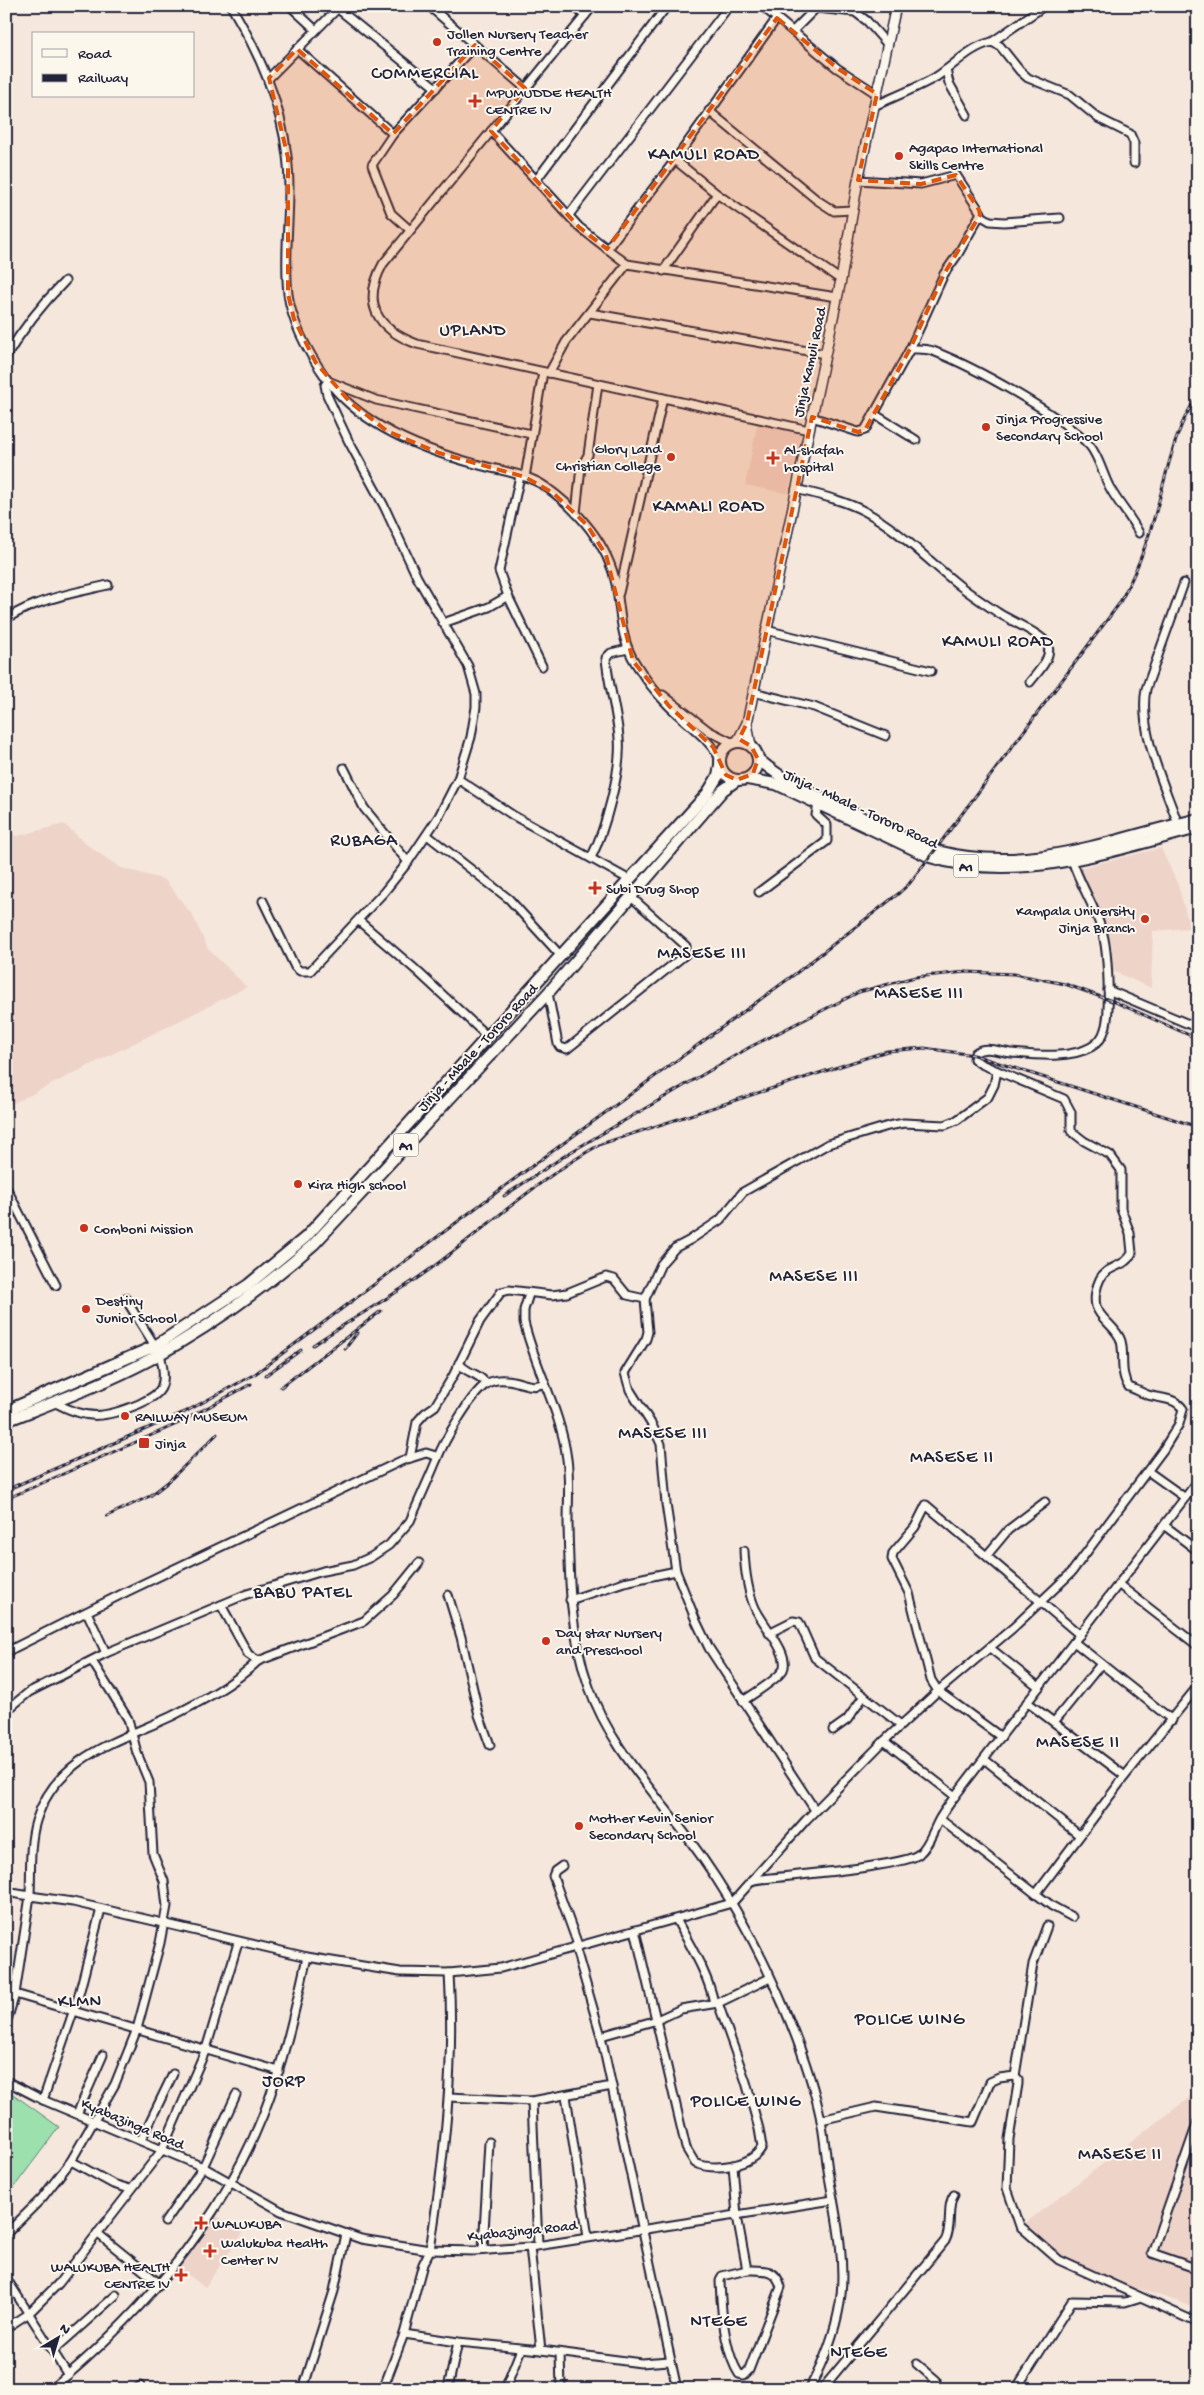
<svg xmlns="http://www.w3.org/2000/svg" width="1204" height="2395" viewBox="0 0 1204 2395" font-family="'Gochi Hand',sans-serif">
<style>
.built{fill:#eed3c9}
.green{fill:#9be0ad;stroke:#5e8174}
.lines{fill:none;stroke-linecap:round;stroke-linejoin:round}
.minor-casing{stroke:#22223b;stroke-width:11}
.major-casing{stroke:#22223b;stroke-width:12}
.highway-casing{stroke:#22223b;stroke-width:14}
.minor{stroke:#fbf7ec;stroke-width:7}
.major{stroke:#fbf7ec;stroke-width:9}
.highway{stroke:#fbf7ec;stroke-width:10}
.rail-casing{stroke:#22223b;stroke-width:3}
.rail{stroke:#fbf7ec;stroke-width:1;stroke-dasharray:4;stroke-linecap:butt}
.marked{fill:#de560e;fill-opacity:0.2;stroke:#de560e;stroke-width:4;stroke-dasharray:10 6;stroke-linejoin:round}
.poi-dot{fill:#c8321e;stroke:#fbf7ec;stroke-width:2}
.labels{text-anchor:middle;stroke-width:4;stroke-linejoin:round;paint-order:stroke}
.shield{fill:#fbf7ec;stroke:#636270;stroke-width:1}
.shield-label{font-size:14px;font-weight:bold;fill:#22223b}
.poi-label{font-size:15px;fill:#22223b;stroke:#fbf7ec;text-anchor:start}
.street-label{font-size:15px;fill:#22223b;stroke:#fbf7ec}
.quarter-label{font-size:18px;letter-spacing:1px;fill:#22223b;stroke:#fbf7ec}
</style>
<rect width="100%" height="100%" fill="#f5e7dc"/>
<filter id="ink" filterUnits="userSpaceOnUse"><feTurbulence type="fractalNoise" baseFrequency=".02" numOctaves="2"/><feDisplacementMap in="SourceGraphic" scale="10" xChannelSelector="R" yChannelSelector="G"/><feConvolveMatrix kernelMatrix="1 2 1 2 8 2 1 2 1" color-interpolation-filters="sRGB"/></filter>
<g filter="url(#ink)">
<g class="built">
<polygon points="758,421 802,430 788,494 745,485"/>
<polygon points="64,824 86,844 119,867 165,880 193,916 208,949 247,987 6,1107 6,832 18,836"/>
<polygon points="1161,848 1178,885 1190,928 1153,931 1151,988 1111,970 1112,946 1080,868"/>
<polygon points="1194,2094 1198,2098 1198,2308 1133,2287 1063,2257 1020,2227"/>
<polygon points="215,2215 243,2233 205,2287 178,2268"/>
</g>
<polygon class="green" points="6,2089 59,2127 6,2198"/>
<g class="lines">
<defs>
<g id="minor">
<path d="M 231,6 C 259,53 281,102 287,156 C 293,202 283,249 288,294 C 292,324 309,354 326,378 C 359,425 423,450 476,464 C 499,471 526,473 546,487 C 578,510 608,544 616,584 C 621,611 620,640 636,664 C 645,679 657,694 669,706 C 687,724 708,737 720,759"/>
<polyline points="290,6 316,30"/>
<polyline points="429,6 525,88"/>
<polyline points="574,6 585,16"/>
<path d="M 593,6 L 383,264 C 361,304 377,329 417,344 L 809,430"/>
<polyline points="762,6 837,68 877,94"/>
<polyline points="337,8 436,88"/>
<polyline points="793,31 816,8 855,12 867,21 888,45"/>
<polyline points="992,42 1044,6"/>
<polyline points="297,49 393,134"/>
<polyline points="946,70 949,83 967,115"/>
<polyline points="269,78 339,7"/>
<path d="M 876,105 C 896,96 917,88 936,77 C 955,65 969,47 992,42 L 1000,46 L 1020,71 L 1028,78 L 1070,95 L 1098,118 L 1130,134 L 1134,143 L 1134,163"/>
<polyline points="709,111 817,200 834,211 852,210"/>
<polyline points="491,131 579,227 627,264 837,297"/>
<polyline points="675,160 717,194 841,280"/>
<polyline points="537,179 667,6"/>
<polyline points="858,180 921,184 956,175 981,213 958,254 944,274 910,349"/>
<polyline points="569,215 729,6"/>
<polyline points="980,215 990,221 1004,222 1060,218"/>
<polyline points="410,230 391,213 372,165 393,134 475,45"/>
<polyline points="607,249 675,160 777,18"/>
<polyline points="663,271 717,194"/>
<polyline points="590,313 825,354"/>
<path d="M 6,357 C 23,328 41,305 65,281"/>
<polyline points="549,373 566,342 627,264"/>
<path d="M 874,414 L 910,349 C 918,349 925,348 933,351 C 974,367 1060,414 1090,446 C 1099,457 1103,475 1110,488 C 1118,503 1131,517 1139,533"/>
<polyline points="812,417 858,432 865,430 874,414 916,440"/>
<polyline points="520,476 499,571 508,596 542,666"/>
<polyline points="525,477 543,372"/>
<path d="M 796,489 C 819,495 843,500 864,511 C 900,530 928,561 960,586 C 972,595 985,604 997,612 C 1007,619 1044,635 1048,645 C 1052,658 1038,672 1030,682"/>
<polyline points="576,513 581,467 588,455 598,384"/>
<polyline points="619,593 663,398"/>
<path d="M 6,619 C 37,599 73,593 108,585"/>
<polyline points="443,623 489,607 508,596"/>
<polyline points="766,630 931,671"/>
<polyline points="753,692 814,707 886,736"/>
<polyline points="663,695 709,731 733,743"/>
<polyline points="344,768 364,808 408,862"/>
<polyline points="458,779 514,816 630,880"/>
<path d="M 1178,824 C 1164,784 1138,731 1146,689 L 1184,583"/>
<polyline points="427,835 509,899 561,956"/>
<path d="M 591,858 C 605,830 622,770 619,738 C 617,711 608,684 606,658 L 611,653 L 628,649"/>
<polyline points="759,892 827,841 827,825 816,815 818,804"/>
<polyline points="263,901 295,967 300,971 310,971 384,892 408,862 439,816 458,779 471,737 476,707 476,694 468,666 417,577 384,506 348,440 327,395 325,385 328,381 376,400 531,434"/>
<polyline points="359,921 416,970 488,1037"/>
<polyline points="1108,990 1198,1028"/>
<polyline points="548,993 558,1044 560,1047 567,1049 686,954 686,946 630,896"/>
<polyline points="6,1187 56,1285"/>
<path d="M 529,1294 L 524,1310 L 524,1322 C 535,1368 561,1411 567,1459 C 570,1480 568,1501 568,1522 C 569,1578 570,1634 589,1687 C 605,1733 635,1770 665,1808 C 689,1838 712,1870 731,1902 C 767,1962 807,2052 821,2120 C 825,2140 826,2162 830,2182 C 837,2220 846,2264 840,2303 C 835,2333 824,2362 809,2389"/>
<polyline points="125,1298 155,1346"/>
<path d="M 459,1363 C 466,1374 479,1372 486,1384"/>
<path d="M 54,1402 C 88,1421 105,1418 139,1404 C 147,1400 157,1396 161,1388 C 166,1377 162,1364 160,1353"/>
<polyline points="410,1458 417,1422 425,1413 435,1406 453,1376 480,1321 501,1292 509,1290 552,1295 567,1293 606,1277 614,1279 627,1295 645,1299"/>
<path d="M 437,1459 C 444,1441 470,1396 485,1385 C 491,1380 499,1379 507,1380 C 520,1381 532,1390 544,1383"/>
<polyline points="1149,1472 1184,1497"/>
<polyline points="1165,1526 1198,1551"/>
<polyline points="988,1554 1008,1530 1045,1502"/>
<polyline points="1118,1584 1198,1646"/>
<polyline points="448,1595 461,1637 479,1715 490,1745"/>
<polyline points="570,1600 624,1582 676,1571"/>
<polyline points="221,1605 248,1654 258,1661 364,1621 393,1595 419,1563"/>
<polyline points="769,1633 793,1621 799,1622 815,1658 901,1725"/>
<polyline points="1074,1642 1172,1720"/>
<polyline points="990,1648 1039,1687"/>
<polyline points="6,1652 128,1591 401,1461 426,1453 436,1456 437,1459 432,1471 410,1521 389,1545 371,1557 353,1565 323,1571 247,1594 106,1653 87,1612"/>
<path d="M 743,1701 C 753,1694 777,1680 783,1670 C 791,1654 762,1624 755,1608 C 747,1590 745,1571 744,1551"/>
<polyline points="1027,1702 1125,1776"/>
<polyline points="6,1711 29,1692 106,1653"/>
<polyline points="1054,1722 1101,1664"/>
<polyline points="833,1730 847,1720 864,1696"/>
<polyline points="1001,1737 938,1691 931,1680 909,1593 892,1559 893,1553 915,1527 926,1505 1080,1635"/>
<polyline points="884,1741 955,1796"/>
<polyline points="984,1759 1079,1835"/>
<polyline points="815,1810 709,1648 696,1621 676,1571 666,1504 661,1444 652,1425 630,1390 625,1373 646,1339 648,1332 645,1299 661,1264 675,1248 690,1240 720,1220 743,1192 828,1144 888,1126 904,1123 945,1125 957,1120 988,1097 994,1085 997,1071"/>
<polyline points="940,1819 1036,1894 1125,1776 1198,1686"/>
<polyline points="562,1866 555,1871 553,1876 578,1945"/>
<path d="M 754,1880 C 781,1876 904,1867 919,1854 C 930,1844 933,1830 940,1818 C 945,1810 950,1803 955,1796 L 1198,1481"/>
<path d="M 6,1892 L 30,1896 C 31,1872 29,1844 36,1821 C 56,1756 119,1741 172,1716 C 202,1701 234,1684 258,1661"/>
<polyline points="1036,1894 1052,1906 1072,1917"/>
<path d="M 676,1919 C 690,1946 708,1973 714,2003"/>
<path d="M 635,1930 L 686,2148 L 695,2163 C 714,2171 751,2167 762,2147 L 759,2129 L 746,2082 L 718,2003"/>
<polyline points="575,1946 601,2036 677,2389"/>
<polyline points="15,1994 279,2071"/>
<path d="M 6,2024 L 15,1994 L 30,1896 L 73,1902 L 307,1957 L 400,1972 L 449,1973 L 501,1968 L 732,1903 L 806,1820 L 884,1741 L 938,1691 L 1014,1627 L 1071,1573 L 1163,1450 L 1179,1424 L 1183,1409 C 1175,1397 1160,1399 1148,1395 C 1142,1393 1135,1389 1129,1387 C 1119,1373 1125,1356 1121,1341 C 1117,1327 1100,1320 1096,1306 C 1094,1298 1096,1287 1100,1279 C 1107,1265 1125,1268 1132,1253 L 1130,1233 L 1121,1209 L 1121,1170 L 1110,1155 L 1084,1141 L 1071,1131 L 1071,1112 L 1064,1099 L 981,1064 L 974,1059 L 975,1053 C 984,1045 1001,1052 1012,1053 C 1035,1055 1070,1059 1091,1047 C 1098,1043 1103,1037 1105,1029 C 1111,1012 1108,949 1102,931 C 1095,906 1080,885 1072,860"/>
<polyline points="601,2036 657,2020 681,2009 718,2003 770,1978"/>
<polyline points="1015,2076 1018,2079 1018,2084 1009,2139 1007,2188 1020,2226 1059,2260 1198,2323"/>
<polyline points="6,2081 43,2100 203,2167 281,2211 361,2239 430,2250 475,2251 530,2247 833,2200"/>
<polyline points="566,2096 588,2237"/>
<polyline points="449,2097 532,2101 612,2086"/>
<polyline points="43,2100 78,1998 101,1909"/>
<polyline points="532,2101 538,2245"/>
<polyline points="77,2114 103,2055"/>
<polyline points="821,2120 876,2107 973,2122 990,2082 999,2078 1015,2076 1033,1964 1047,1926"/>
<polyline points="1198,2121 1152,2253 1198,2269"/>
<polyline points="141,2140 173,2074"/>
<polyline points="71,2161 113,2184 130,2189"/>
<polyline points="733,2165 737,2216 747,2270"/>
<polyline points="165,2222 203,2167 236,2095"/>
<polyline points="97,2233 160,2284"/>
<polyline points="6,2234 42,2198 71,2161 115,2084 137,2029 160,1943 167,1906 164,1881 153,1854 149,1782 137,1753 128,1719 92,1661"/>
<polyline points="530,2247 541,2350 641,2363 670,2361"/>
<polyline points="483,2250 489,2142"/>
<path d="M 747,2270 C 763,2270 776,2268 781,2287 L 749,2370 L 744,2375 L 739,2374 C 724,2351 721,2307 720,2281 L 722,2276 Z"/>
<polyline points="6,2278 68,2375"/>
<polyline points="6,2328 29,2313 59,2283 162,2150 206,2049 238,1943"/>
<polyline points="404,2334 458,2342 541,2350"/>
<polyline points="53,2351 116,2295"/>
<polyline points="560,2353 561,2389"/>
<polyline points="917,2364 936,2380 931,2389"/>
<polyline points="448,2388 458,2342"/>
<path d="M 51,2389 C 142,2314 219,2225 263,2115 C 283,2064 295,2011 307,1957"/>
<polyline points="137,2389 140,2386"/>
<polyline points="303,2389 334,2291 346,2234"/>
<path d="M 383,2389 L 404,2334 L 423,2264 L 430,2250 C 444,2158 455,2067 449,1973"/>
<polyline points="505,2389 521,2349"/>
<path d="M 822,2389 L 945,2241 C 953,2227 946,2206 954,2195"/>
<polyline points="1016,2389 1072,2301 1125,2302 1138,2298"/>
</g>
<g id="major">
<polyline points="747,723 751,746"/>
<polyline points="737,742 747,723 841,280 858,180 896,6"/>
</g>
<g id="highway">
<circle cx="739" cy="761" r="19"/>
<path d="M 758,759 C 788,785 822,798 857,815 C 879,826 915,845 937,851 C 1030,875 1108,840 1198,819"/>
<path d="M 747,779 L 776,784 L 930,857 C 1020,884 1110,851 1198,828"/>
<polyline points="6,1411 155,1346 248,1285 306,1237 707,794 718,776 720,765"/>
<path d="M 6,1421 C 54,1402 104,1384 149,1360 C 208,1328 264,1288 314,1244 L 548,993 L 723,790 L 737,780"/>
</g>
</defs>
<use href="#minor" class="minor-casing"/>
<use href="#major" class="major-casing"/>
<use href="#highway" class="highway-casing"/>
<use href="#minor" class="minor"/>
<use href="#major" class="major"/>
<use href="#highway" class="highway"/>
<defs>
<g id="rail">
<polyline points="504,1196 569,1153 750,1047 859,992 915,977 966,972 1014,974 1065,984 1115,1002 1198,1039"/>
<path d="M 313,1345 C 351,1319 392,1297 429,1270 C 486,1228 539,1178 601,1144 L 887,1051 L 924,1048 L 974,1055 L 1198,1127"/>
<polyline points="345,1349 357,1333"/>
<polyline points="266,1375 301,1350"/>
<polyline points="281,1387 381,1311"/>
<path d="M 6,1490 L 185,1412 L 255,1374 L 509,1183 L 795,974 L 898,894 L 909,884 L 935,850 L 1119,604 C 1136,573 1145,549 1155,515 C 1165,482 1175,423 1198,397"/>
<polyline points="6,1499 177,1424 251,1384"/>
<polyline points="107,1516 150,1496 168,1482 217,1434"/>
</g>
</defs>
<use href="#rail" class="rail-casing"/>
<use href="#rail" class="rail"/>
</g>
</g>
<path class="marked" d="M 777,18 L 837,68 L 877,94 L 858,180 L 921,184 L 956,175 L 979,210 L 980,215 L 944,274 L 910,349 L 865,430 L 858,432 L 812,417 L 747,723 L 739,739 L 751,746 L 758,759 L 753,774 L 737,780 L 726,775 L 713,747 L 669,706 L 633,661 L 606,555 L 587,525 L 553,493 L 525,477 L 439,453 L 387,431 L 350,402 L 316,363 L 294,319 L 288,294 L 288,158 L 269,78 L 297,49 L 393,134 L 475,45 L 525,88 L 491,131 L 579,227 L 607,249 Z"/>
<g class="poi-dot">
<circle cx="437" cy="42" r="5"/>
<path d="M472.5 93.5h5v5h5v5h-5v5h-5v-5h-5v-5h5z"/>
<circle cx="899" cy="156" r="5"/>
<circle cx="986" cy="427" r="5"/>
<circle cx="671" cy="457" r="5"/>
<path d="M770.5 450.5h5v5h5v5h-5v5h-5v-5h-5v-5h5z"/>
<path d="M592.5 880.5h5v5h5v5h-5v5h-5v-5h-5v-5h5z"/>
<circle cx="1145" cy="919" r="5"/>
<circle cx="298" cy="1184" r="5"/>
<circle cx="84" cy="1228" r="5"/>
<circle cx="86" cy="1309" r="5"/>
<circle cx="125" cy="1416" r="5"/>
<rect x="138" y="1437" width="12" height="12" rx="2.5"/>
<circle cx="546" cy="1641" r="5"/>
<circle cx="579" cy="1826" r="5"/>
<path d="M198.5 2215.5h5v5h5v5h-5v5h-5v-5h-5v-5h5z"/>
<path d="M207.5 2243.5h5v5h5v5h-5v5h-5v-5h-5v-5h5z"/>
<path d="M178.5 2267.5h5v5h5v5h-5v5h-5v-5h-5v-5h5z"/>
</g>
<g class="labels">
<g class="shield">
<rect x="953.5" y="854.5" width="25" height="23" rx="4"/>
<rect x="393.5" y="1133.5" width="25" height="23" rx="4"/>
</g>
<g class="shield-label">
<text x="966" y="871">A1</text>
<text x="406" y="1150">A1</text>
</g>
<g class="poi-label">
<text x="447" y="38">Jollen Nursery Teacher<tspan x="447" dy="17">Training Centre</tspan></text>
<text x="486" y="97">MPUMUDDE HEALTH<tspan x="486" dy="17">CENTRE IV</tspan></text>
<text x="909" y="152">Agapao International<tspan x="909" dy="17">Skills Centre</tspan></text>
<text x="996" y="423">Jinja Progressive<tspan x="996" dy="17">Secondary School</tspan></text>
<text x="661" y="453" text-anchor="end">Glory Land<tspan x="661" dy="17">Christian College</tspan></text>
<text x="784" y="454">Al-shafah<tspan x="784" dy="17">hospital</tspan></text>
<text x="606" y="893">Subi Drug Shop</text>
<text x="1135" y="915" text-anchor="end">Kampala University<tspan x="1135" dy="17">Jinja Branch</tspan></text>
<text x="308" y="1189">Kira High school</text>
<text x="94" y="1233">Comboni Mission</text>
<text x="96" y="1305">Destiny<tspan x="96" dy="17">Junior School</tspan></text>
<text x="135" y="1421">RAILWAY MUSEUM</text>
<text x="155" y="1448">Jinja</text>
<text x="556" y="1637">Day star Nursery<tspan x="556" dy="17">and Preschool</tspan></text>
<text x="589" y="1822">Mother Kevin Senior<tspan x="589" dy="17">Secondary School</tspan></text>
<text x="212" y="2228">WALUKUBA</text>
<text x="221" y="2247">Walukuba Health<tspan x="221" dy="17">Center IV</tspan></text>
<text x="170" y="2271" text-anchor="end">WALUKUBA HEALTH<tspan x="170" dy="17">CENTRE IV</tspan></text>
</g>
<g class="street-label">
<text transform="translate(809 362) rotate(-78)" y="5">Jinja Kamuli Road</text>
<text transform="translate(861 808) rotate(25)" y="5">Jinja - Mbale - Tororo Road</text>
<text transform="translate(477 1047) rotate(-47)" y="5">Jinja - Mbale - Tororo Road</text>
<text transform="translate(133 2123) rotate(23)" y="5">Kyabazinga Road</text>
<text transform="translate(522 2230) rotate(-6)" y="5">Kyabazinga Road</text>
</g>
<g class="quarter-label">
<text x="425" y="78">COMMERCIAL</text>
<text x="704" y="159">KAMULI ROAD</text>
<text x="473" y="335">UPLAND</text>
<text x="709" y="511">KAMALI ROAD</text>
<text x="998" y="646">KAMULI ROAD</text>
<text x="364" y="845">RUBAGA</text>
<text x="702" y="958">MASESE III</text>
<text x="919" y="998">MASESE III</text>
<text x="814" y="1281">MASESE III</text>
<text x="663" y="1438">MASESE III</text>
<text x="952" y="1462">MASESE II</text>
<text x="303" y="1597">BABU PATEL</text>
<text x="1078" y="1747">MASESE II</text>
<text x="80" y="2006">KLMN</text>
<text x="910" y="2024">POLICE WING</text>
<text x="284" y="2086">JORP</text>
<text x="746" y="2106">POLICE WING</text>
<text x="1120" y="2159">MASESE II</text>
<text x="719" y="2326">NTEGE</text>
<text x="859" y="2357">NTEGE</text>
</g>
</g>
<rect width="1204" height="2395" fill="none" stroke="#fbf7ec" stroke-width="25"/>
<rect x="12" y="12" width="1179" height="2370" fill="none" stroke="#22223b" stroke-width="2" filter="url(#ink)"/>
<rect x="32" y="32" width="162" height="65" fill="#fbf7ec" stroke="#a4a2a5"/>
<rect x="42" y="49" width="25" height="8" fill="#fbf7ec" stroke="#a4a2a5"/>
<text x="78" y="58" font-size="15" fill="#22223b">Road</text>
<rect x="42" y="74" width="25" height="8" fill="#22223b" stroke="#a4a2a5"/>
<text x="78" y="82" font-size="15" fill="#22223b">Railway</text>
<g transform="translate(58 2338) rotate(38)" stroke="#fbf7ec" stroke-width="4" paint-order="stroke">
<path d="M0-4L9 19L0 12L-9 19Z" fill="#22223b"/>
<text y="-8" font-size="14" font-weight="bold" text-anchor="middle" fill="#22223b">N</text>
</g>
</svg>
